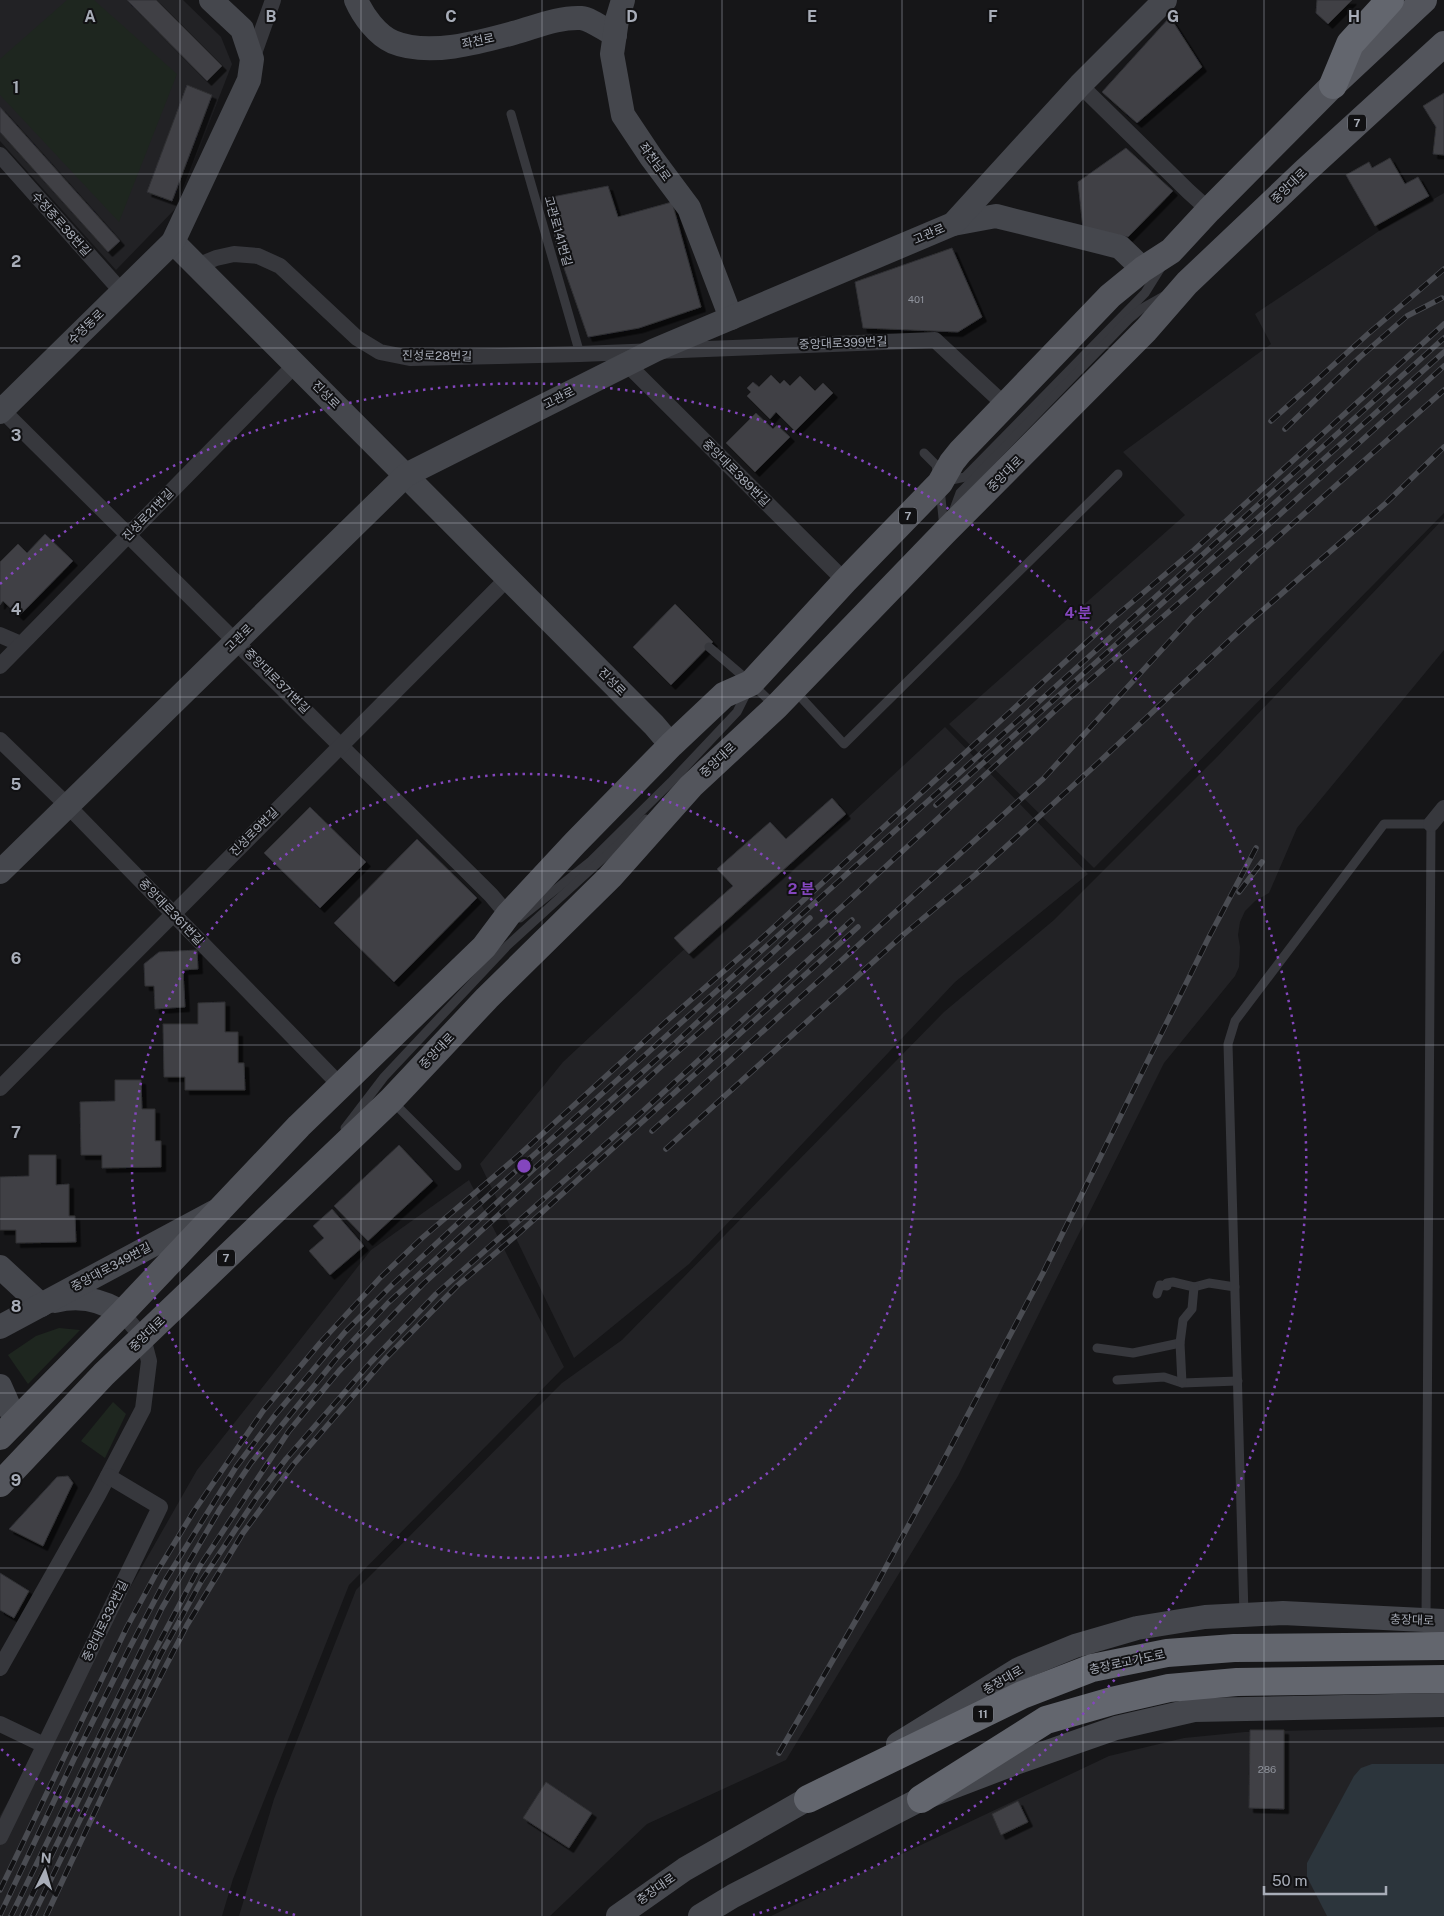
<svg xmlns="http://www.w3.org/2000/svg" width="1444" height="1916" viewBox="0 0 1444 1916" font-family="'Public Sans','Noto Sans KR',sans-serif">
<style>
.built{fill:#222225}
.green{fill:#1e261f}
.water{fill:#2c353c}
.building{fill:#404145;stroke:#303034;filter:url(#shadow)}
.lines{fill:none;stroke-linecap:round;stroke-linejoin:round}
.lane{stroke:#37383d;stroke-width:9}
.street{stroke:#37383d;stroke-width:16}
.secondary{stroke:#45474d;stroke-width:24}
.primary{stroke:#53555c;stroke-width:26}
.highway{stroke:#63666e;stroke-width:28}
.rail-casing{stroke:#4a4c52;stroke-width:5.5}
.rail{stroke:#111113;stroke-width:4;stroke-dasharray:11;stroke-linecap:butt}
.grid{fill:none;stroke:#a8adb8;stroke-width:1;stroke-opacity:0.55}
.ring{fill:none;stroke:#8446be;stroke-width:2.5;stroke-dasharray:2.5 5}
.labels{text-anchor:middle;stroke-width:4;stroke-linejoin:round;paint-order:stroke}
.number-label{font-size:10px;fill:#8e929b}
.shield{fill:#111113;stroke:#7b7e86;stroke-width:1}
.shield-label{font-size:11px;font-weight:bold;fill:#a8adb8}
.street-label{font-size:12px;fill:#a8adb8;stroke:#111113}
.grid-label{font-size:16px;text-anchor:middle;font-weight:bold;fill:#a8adb8;stroke:#111113;stroke-width:4;stroke-linejoin:round;paint-order:stroke}
.centre{fill:#8446be;stroke:#111113;stroke-width:2.5}
.ring-label{font-size:15px;text-anchor:middle;font-weight:bold;fill:#8446be;stroke:#111113;stroke-width:4;stroke-linejoin:round;paint-order:stroke}
</style>
<defs>
<filter id="shadow"><feDropShadow dx="4.5" dy="4.5" stdDeviation="0" flood-color="#0009"/></filter>
</defs>
<rect width="100%" height="100%" fill="#161618"/>
<g class="built">
<polygon points="0,0 183,0 221,37 232,64 176,208 116,270 0,141"/>
<polygon points="1444,193 1444,513 1094,868 949,724 1185,515 1123,452 1271,344 1255,314 1382,229"/>
<polygon points="1444,518 1444,650 1297,828 1269,893 1255,901 1245,911 1240,922 1238,935 1240,947 1239,967 1235,976 1164,1063 958,1476 786,1760 647,1824 550,1916 239,1916 274,1799 356,1590 562,1383 622,1340 944,1012 1054,920 1217,757"/>
<polygon points="945,727 1088,874 955,982 689,1264 574,1358 480,1164 563,1062 692,942 849,816"/>
<polygon points="469,1180 564,1367 349,1585 233,1879 222,1916 0,1916 0,1816 197,1470 371,1250"/>
<polygon points="1444,1727 1444,1767 1328,1916 771,1916 1109,1756 1184,1738 1245,1732"/>
</g>
<g class="green">
<polygon points="67,0 94,0 177,74 119,222 0,95 0,59"/>
<polygon points="59,1328 80,1330 28,1384 8,1355 36,1336"/>
<polygon points="113,1402 126,1414 105,1458 81,1441"/>
</g>
<polygon class="water" points="1372,1764 1444,1764 1444,1916 1327,1916 1307,1877 1307,1863 1354,1776 1361,1768"/>
<g class="building">
<polygon points="127,0 156,0 222,66 207,81"/>
<polygon points="1317,0 1352,0 1328,24 1316,13"/>
<polygon points="1170,17 1202,67 1137,123 1102,92"/>
<polygon points="187,85 212,95 172,201 147,192"/>
<polygon points="1444,93 1444,155 1433,154 1436,127 1423,106"/>
<polygon points="0,107 120,241 108,252 0,132"/>
<polygon points="1126,148 1173,191 1128,237 1083,229 1078,182"/>
<polygon points="1390,158 1405,184 1418,177 1429,196 1375,226 1346,175 1369,162 1372,168"/>
<polygon points="608,186 618,217 672,202 701,307 639,328 588,337 557,248 547,198"/>
<polygon points="952,248 982,317 958,332 863,328 855,282"/>
<polygon points="771,375 780,384 784,380 790,386 800,376 815,391 823,383 833,393 795,431 776,412 770,419 747,396 751,392 747,388 753,382 759,387"/>
<polygon points="756,413 773,429 777,425 790,437 755,472 726,443"/>
<polygon points="45,534 73,561 19,616 3,601 0,605 0,562 18,544 27,553"/>
<polygon points="675,604 713,642 671,685 633,647"/>
<polygon points="832,798 846,814 689,954 674,938 733,886 717,869 770,822 786,839"/>
<polygon points="310,807 366,862 320,908 264,853"/>
<polygon points="417,839 477,898 394,982 334,923"/>
<polygon points="197,950 198,969 183,970 185,1007 155,1009 154,986 145,986 144,964 159,952"/>
<polygon points="225,1002 225,1032 238,1032 238,1063 244,1063 245,1090 185,1090 185,1077 164,1077 163,1024 198,1024 198,1003"/>
<polygon points="115,1080 141,1080 142,1109 155,1109 155,1141 161,1141 161,1167 102,1168 102,1155 81,1155 80,1102 115,1101"/>
<polygon points="399,1145 433,1181 368,1241 334,1206"/>
<polygon points="29,1155 56,1155 56,1185 69,1184 69,1216 75,1216 76,1242 16,1243 16,1230 0,1230 0,1177 29,1176"/>
<polygon points="332,1209 364,1246 330,1275 309,1251 324,1238 313,1226"/>
<polygon points="68,1476 73,1483 43,1546 9,1529 57,1477"/>
<polygon points="0,1573 29,1591 14,1618 0,1610"/>
<polygon points="1250,1730 1284,1730 1284,1809 1249,1808"/>
<polygon points="546,1782 592,1813 569,1848 523,1818"/>
<polygon points="1018,1801 1028,1822 1001,1835 992,1814"/>
</g>
<g class="lines">
<g class="lane">
<polyline points="511,114 580,354"/>
<polyline points="924,453 936,465 938,476"/>
<polyline points="947,481 965,477 1145,293 1160,269"/>
<polyline points="940,488 944,528"/>
<polyline points="953,512 960,493 1129,319 1141,309 1164,296"/>
<polyline points="709,647 751,683 774,705"/>
<polyline points="795,691 844,744 1118,474"/>
<polyline points="520,918 591,861 671,782 737,712 747,692"/>
<polyline points="393,1102 457,1166"/>
<polyline points="345,1128 384,1077 507,946 646,819"/>
<polyline points="1157,1294 1160,1285 1167,1286 1167,1283 1173,1282 1194,1287 1209,1283 1235,1287"/>
<polyline points="1097,1348 1133,1353 1180,1343"/>
<polyline points="1117,1380 1164,1377 1182,1383 1238,1381"/>
<polyline points="1182,1383 1180,1343 1183,1320 1192,1309 1194,1287"/>
<polyline points="1244,1615 1228,1044 1235,1021 1384,824 1431,824 1426,1619"/>
</g>
<g class="street">
<polyline points="252,59 273,0"/>
<polyline points="1080,85 1188,191 1209,210"/>
<polyline points="0,155 122,292"/>
<polyline points="197,266 216,258 234,254 258,256 280,266 357,338 380,352 410,358 580,354 935,340 1006,406"/>
<polyline points="627,364 845,581"/>
<polyline points="0,408 491,895 508,915"/>
<polyline points="0,635 21,644"/>
<polyline points="0,666 295,365"/>
<polyline points="0,740 68,806 341,1086"/>
<polyline points="1431,824 1444,808"/>
<polyline points="0,1088 509,577"/>
<polyline points="0,1668 98,1495 143,1409 149,1361 143,1338 122,1313"/>
<polyline points="0,1724 44,1745"/>
<polyline points="0,1837 160,1507 108,1476"/>
</g>
<g class="secondary">
<path d="M 356,0 C 363,16 377,35 393,42 C 429,57 481,42 517,32 C 538,26 559,17 581,18 C 591,19 605,30 615,35"/>
<polyline points="623,0 617,20 612,54 623,115 651,157 689,208 731,318"/>
<polyline points="953,224 996,216 1120,247 1143,269"/>
<polyline points="173,242 654,725 671,745"/>
<polyline points="0,412 173,242 249,80 252,59 242,29 211,0"/>
<polyline points="0,872 406,475 655,350 953,224 1080,85 1165,0"/>
<polyline points="0,1267 41,1305"/>
<path d="M 55,1301 C 78,1295 102,1300 122,1313"/>
<polyline points="0,1327 214,1212"/>
<polyline points="0,1386 15,1420"/>
<polyline points="898,1744 1019,1669 1075,1646 1137,1628 1205,1617 1283,1613 1444,1621"/>
<polyline points="618,1916 685,1869 825,1789"/>
<polyline points="700,1916 733,1896 921,1799 1010,1765 1116,1728 1194,1710 1444,1705"/>
</g>
<g class="primary">
<polyline points="0,1437 122,1313 299,1126 484,947 508,915 575,843 671,745 724,695 751,683 845,581 940,483 952,462 960,452 1110,296 1143,269 1171,251 1209,210 1333,85 1424,0"/>
<polyline points="0,1484 104,1374 391,1100 487,998 610,877 691,786 776,707 944,533 1146,330 1187,283 1305,171 1444,44"/>
</g>
<g class="highway">
<polyline points="1333,85 1350,44 1390,0"/>
<polyline points="808,1799 1022,1695 1092,1668 1167,1653 1234,1648 1444,1646"/>
<polyline points="921,1799 1046,1720 1112,1701 1169,1688 1237,1682 1444,1679"/>
</g>
<defs>
<g id="rail">
<polyline points="1271,421 1369,333 1444,269"/>
<polyline points="1285,429 1360,357 1407,316 1442,298"/>
<polyline points="936,805 1444,352"/>
<polyline points="1239,892 1262,862"/>
<polyline points="652,1131 1043,779 1191,618 1254,558 1444,390"/>
<polyline points="666,1149 903,935 975,875 1099,762 1249,622 1386,503 1444,447"/>
<polyline points="779,1753 874,1589 939,1469 1043,1273 1209,937 1256,848"/>
<polyline points="0,1890 127,1627 158,1570 194,1511 263,1411 320,1343 380,1278 422,1238 518,1156 670,1018 763,937 1111,620 1194,550 1444,324"/>
<polyline points="0,1915 74,1759 129,1649 166,1579 236,1467 276,1414 345,1332 393,1284 468,1214 1444,338"/>
<polyline points="11,1916 162,1608 220,1509 251,1463 295,1409 336,1359 388,1303 537,1166 675,1043 810,918"/>
<polyline points="22,1916 110,1735 200,1566 289,1431 339,1371 423,1284 666,1062 845,904 1058,708 1256,536 1444,366"/>
<polyline points="33,1916 160,1656 202,1580 257,1497 286,1459 371,1362 436,1294 643,1111 852,920"/>
<polyline points="46,1916 137,1722 187,1625 243,1533 293,1465 385,1359 458,1285 518,1234 858,927"/>
</g>
</defs>
<use href="#rail" class="rail-casing"/>
<use href="#rail" class="rail"/>
</g>
<path class="grid" d="M 180,0 L 180,1916M 361,0 L 361,1916M 542,0 L 542,1916M 722,0 L 722,1916M 902,0 L 902,1916M 1083,0 L 1083,1916M 1264,0 L 1264,1916M 0,174 L 1444,174M 0,348 L 1444,348M 0,523 L 1444,523M 0,697 L 1444,697M 0,871 L 1444,871M 0,1045 L 1444,1045M 0,1219 L 1444,1219M 0,1393 L 1444,1393M 0,1568 L 1444,1568M 0,1742 L 1444,1742"/>
<g class="ring">
<circle cx="524" cy="1166" r="392"/>
<path d="M295 1915A783 783 0 0 1 0 1748M0 584A783 783 0 1 1 753 1915"/>
</g>
<g class="labels">
<g class="number-label">
<text x="916" y="303">401</text>
<text x="1267" y="1773">286</text>
</g>
<g class="shield">
<rect x="1348" y="114.5" width="18" height="17" rx="4"/>
<rect x="899" y="507.5" width="18" height="17" rx="4"/>
<rect x="217" y="1249.5" width="18" height="17" rx="4"/>
<rect x="973" y="1705.5" width="20" height="17" rx="4"/>
</g>
<g class="shield-label">
<text x="1357" y="127">7</text>
<text x="908" y="520">7</text>
<text x="226" y="1262">7</text>
<text x="983" y="1718">11</text>
</g>
<g class="street-label">
<text transform="translate(478 41) rotate(-12)" y="4">좌천로</text>
<text transform="translate(655 162) rotate(54)" y="4">좌천남로</text>
<text transform="translate(1289 186) rotate(-44)" y="4">중앙대로</text>
<text transform="translate(61 224) rotate(48)" y="4">수정중로38번길</text>
<text transform="translate(558 231) rotate(74)" y="4">고관로141번길</text>
<text transform="translate(929 234) rotate(-23)" y="4">고관로</text>
<text transform="translate(86 327) rotate(-44)" y="4">수정동로</text>
<text transform="translate(843 343) rotate(-2)" y="4">중앙대로399번길</text>
<text transform="translate(437 356) rotate(1)" y="4">진성로28번길</text>
<text transform="translate(326 395) rotate(45)" y="4">진성로</text>
<text transform="translate(559 398) rotate(-27)" y="4">고관로</text>
<text transform="translate(736 473) rotate(45)" y="4">중앙대로389번길</text>
<text transform="translate(1005 474) rotate(-45)" y="4">중앙대로</text>
<text transform="translate(148 515) rotate(-46)" y="4">진성로21번길</text>
<text transform="translate(239 638) rotate(-45)" y="4">고관로</text>
<text transform="translate(277 681) rotate(45)" y="4">중앙대로371번길</text>
<text transform="translate(612 682) rotate(45)" y="4">진성로</text>
<text transform="translate(718 760) rotate(-43)" y="4">중앙대로</text>
<text transform="translate(254 832) rotate(-45)" y="4">진성로9번길</text>
<text transform="translate(171 912) rotate(46)" y="4">중앙대로361번길</text>
<text transform="translate(437 1051) rotate(-46)" y="4">중앙대로</text>
<text transform="translate(111 1267) rotate(-28)" y="4">중앙대로349번길</text>
<text transform="translate(147 1334) rotate(-44)" y="4">중앙대로</text>
<text transform="translate(1412 1620) rotate(2)" y="4">충장대로</text>
<text transform="translate(105 1621) rotate(-64)" y="4">중앙대로332번길</text>
<text transform="translate(1127 1662) rotate(-12)" y="4">충장로고가도로</text>
<text transform="translate(1003 1680) rotate(-30)" y="4">충장대로</text>
<text transform="translate(656 1889) rotate(-35)" y="4">충장대로</text>
</g>
</g>
<g class="grid-label">
<text x="90" y="22">A</text>
<text x="271" y="22">B</text>
<text x="451" y="22">C</text>
<text x="632" y="22">D</text>
<text x="812" y="22">E</text>
<text x="993" y="22">F</text>
<text x="1173" y="22">G</text>
<text x="1354" y="22">H</text>
<text x="16" y="93">1</text>
<text x="16" y="267">2</text>
<text x="16" y="441">3</text>
<text x="16" y="615">4</text>
<text x="16" y="790">5</text>
<text x="16" y="964">6</text>
<text x="16" y="1138">7</text>
<text x="16" y="1312">8</text>
<text x="16" y="1486">9</text>
</g>
<circle cx="524" cy="1166" r="8" class="centre"/>
<g class="ring-label">
<text x="1078" y="618">4 분</text>
<text x="801" y="894">2 분</text>
</g>
<g transform="translate(45 1871) rotate(5)" stroke="#111113" stroke-width="4" paint-order="stroke">
<path d="M0-4L9 19L0 12L-9 19Z" fill="#a8adb8"/>
<text y="-8" font-size="14" font-weight="bold" text-anchor="middle" fill="#a8adb8">N</text>
</g>
<path d="M1264 1886v8h122v-8" fill="none" stroke="#a8adb8" stroke-width="2.5"/>
<text x="1272" y="1886" font-size="15" fill="#a8adb8" stroke="#111113" stroke-width="4" paint-order="stroke">50 m</text>
</svg>
